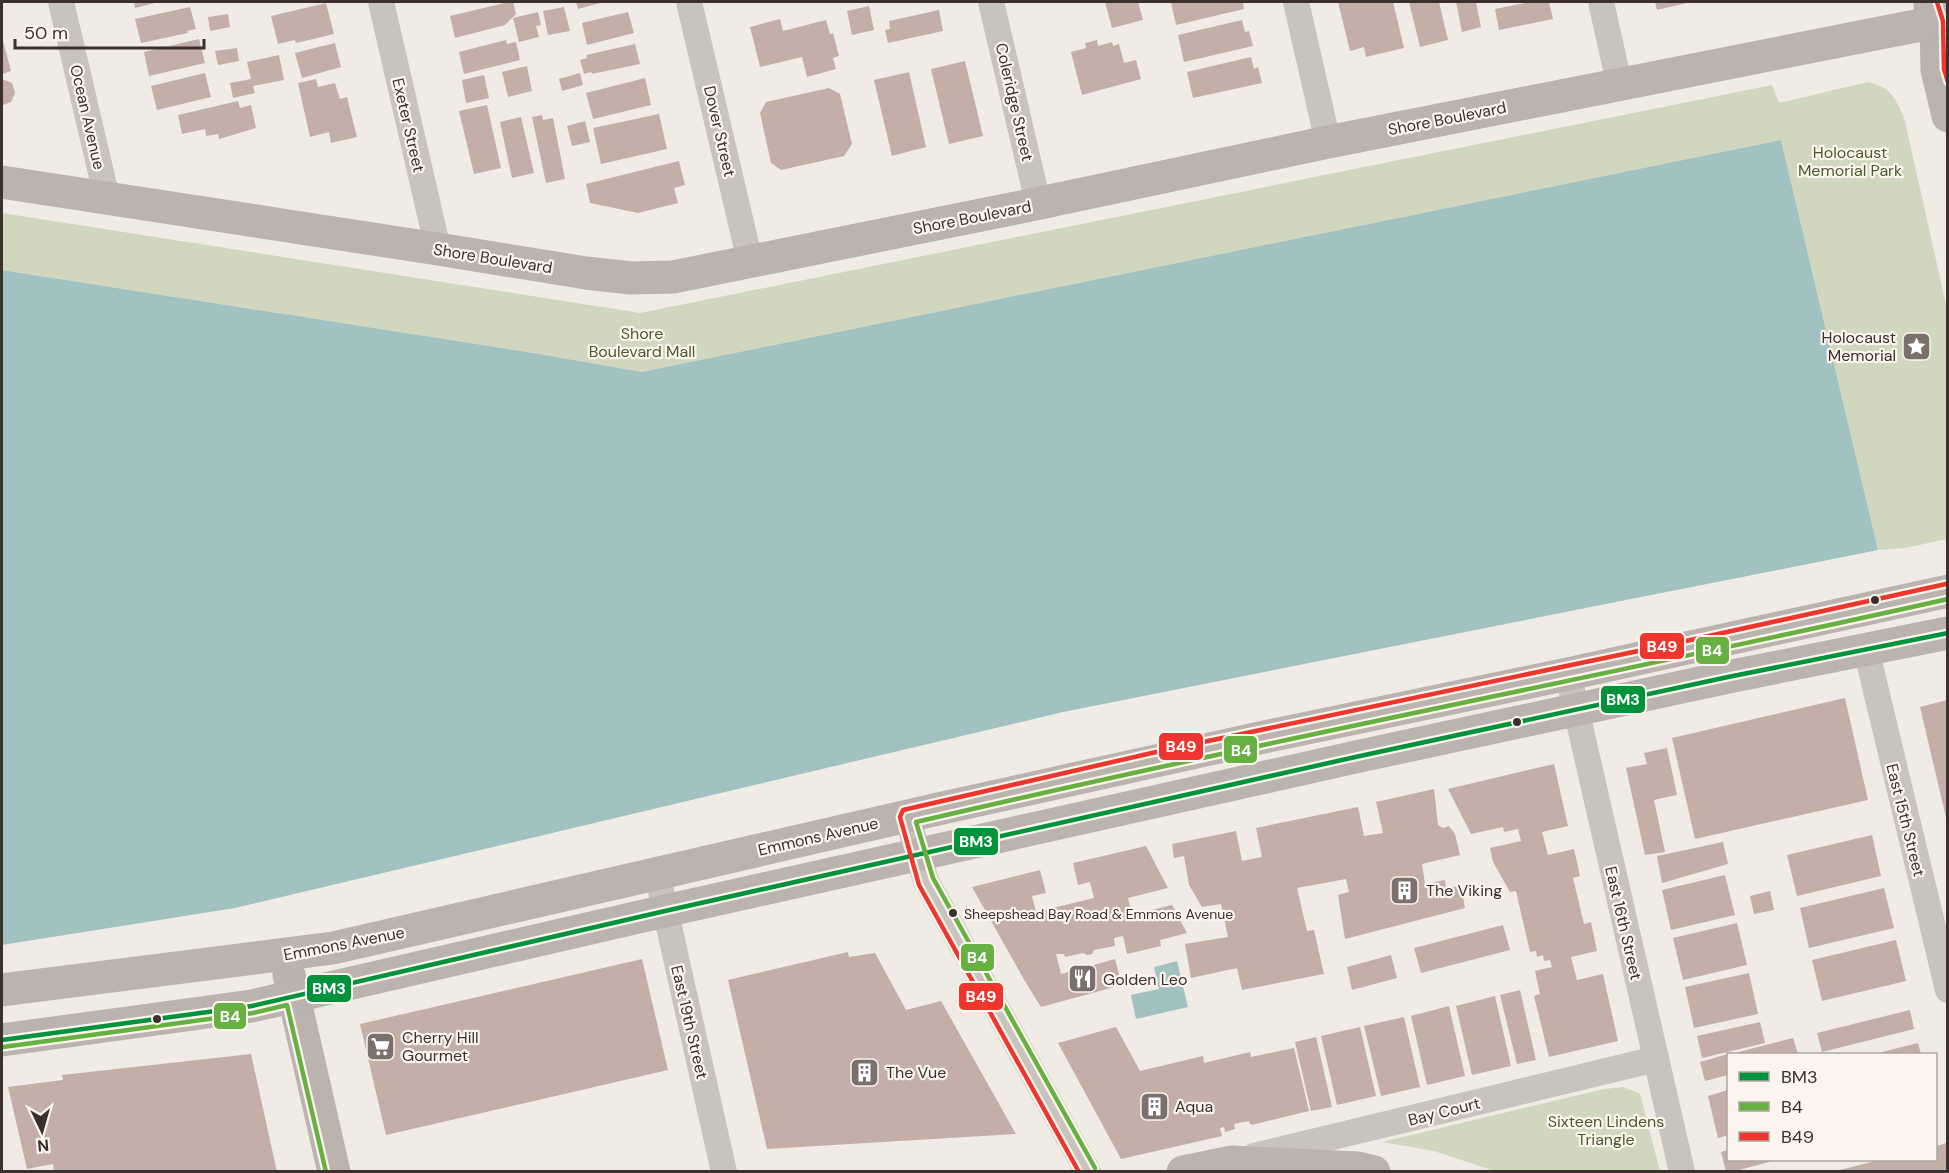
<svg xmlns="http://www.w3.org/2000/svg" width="1949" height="1173" viewBox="0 0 1949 1173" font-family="'DM Sans',sans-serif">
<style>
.green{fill:#d1d6bf}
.water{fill:#a1c2c1}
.building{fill:#c3afa7}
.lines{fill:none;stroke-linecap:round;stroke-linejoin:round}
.street{stroke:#c9c3be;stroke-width:26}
.secondary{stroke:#bab3ae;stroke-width:33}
.bus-1-casing{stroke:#fbf5ee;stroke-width:9}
.bus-2-casing{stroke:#fbf5ee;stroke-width:9}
.bus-3-casing{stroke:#fbf5ee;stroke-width:9}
.bus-1{stroke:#00933c;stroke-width:4.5}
.bus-2{stroke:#67b042;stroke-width:4.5}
.bus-3{stroke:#ee352e;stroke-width:4.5}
.bus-dot{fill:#3b302b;stroke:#fbf5ee;stroke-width:2}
.labels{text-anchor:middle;stroke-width:4.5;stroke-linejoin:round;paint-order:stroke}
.bus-label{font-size:14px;fill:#3b302b;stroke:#fbf5ee;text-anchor:start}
.street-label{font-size:16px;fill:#3b302b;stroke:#fbf5ee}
.park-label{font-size:16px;fill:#4a5a2e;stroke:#fbf5ee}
.poi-label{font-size:16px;fill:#3b302b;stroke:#fbf5ee;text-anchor:start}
.line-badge{stroke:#fbf5ee;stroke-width:2}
.badge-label{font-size:16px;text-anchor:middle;font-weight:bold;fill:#fff}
</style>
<rect width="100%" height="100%" fill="#f0ebe5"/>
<g class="green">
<path d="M 1868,82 C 1892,88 1894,97 1904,117 L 1947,309 L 1947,539 L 1905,548 L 1878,550 L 1781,140 L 641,372 L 534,353 L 2,270 L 2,213 L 640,313 L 1772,85 L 1779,103 Z"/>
<polygon points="1624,1087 1640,1094 1660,1171 1495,1171 1434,1151 1382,1142 1604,1089"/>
</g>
<g class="water">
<polygon points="1781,140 1878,550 1063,712 235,908 2,945 2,270 534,353 641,372"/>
<polygon points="1177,961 1188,1007 1136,1019 1131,995 1159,989 1154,967"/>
</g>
<g class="building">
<polygon points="134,2 159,2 135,8"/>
<polygon points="509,2 513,2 516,14 505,25 455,38 450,16"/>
<polygon points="576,2 604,2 578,9"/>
<polygon points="1105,2 1138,2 1143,20 1112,28"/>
<polygon points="1171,2 1243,2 1244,9 1176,25"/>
<polygon points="1338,2 1393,2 1404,48 1366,57 1364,47 1350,51"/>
<polygon points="1409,2 1439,2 1448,40 1420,47"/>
<polygon points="1456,2 1476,2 1481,27 1462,32"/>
<polygon points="1530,2 1549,2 1553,19 1499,30 1495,9"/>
<polygon points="1655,2 1691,2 1657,10"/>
<polygon points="326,3 334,34 296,43 295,40 278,44 271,16"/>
<polygon points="869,6 874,30 852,35 847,11"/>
<polygon points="190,7 196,29 187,31 188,33 141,43 135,19"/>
<polygon points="564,7 570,31 548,35 543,11"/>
<polygon points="939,10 943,31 888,43 885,30 890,29 889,21"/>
<polygon points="538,12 541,25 536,26 539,37 519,42 513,18"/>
<polygon points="628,12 634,33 587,45 582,23"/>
<polygon points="228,14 230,27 210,31 208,17"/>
<polygon points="780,19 783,31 826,20 830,34 833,33 839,56 833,58 836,69 807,77 802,57 760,67 750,27"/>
<polygon points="1242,20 1245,32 1249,31 1253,46 1184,62 1178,35"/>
<polygon points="2,37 11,71 2,74"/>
<polygon points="199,39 205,63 149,76 144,52"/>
<polygon points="506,40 507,44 516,42 520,60 464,74 459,52"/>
<polygon points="1097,40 1098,46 1112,42 1113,46 1119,44 1124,63 1136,60 1141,79 1082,95 1071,52 1086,48 1085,43"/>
<polygon points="335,43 341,67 302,78 295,53"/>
<polygon points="635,44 640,64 592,74 591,72 584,74 580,60 587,58 586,55"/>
<polygon points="237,48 239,61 218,65 215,51"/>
<polygon points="279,55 284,80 253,86 255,93 233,98 230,83 251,79 247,62"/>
<polygon points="1251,57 1254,69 1258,67 1262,83 1193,98 1187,72"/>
<polygon points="965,61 983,136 949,144 931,69"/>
<polygon points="527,66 532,91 508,97 502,72"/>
<polygon points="909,72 926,147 892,156 874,80"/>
<polygon points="205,73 211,97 157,110 151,86"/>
<polygon points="580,73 583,85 562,91 559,79"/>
<polygon points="484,75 489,98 466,103 462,80"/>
<polygon points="645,78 651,105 593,119 586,93"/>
<polygon points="2,79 12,83 15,93 11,102 3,105"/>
<polygon points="316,79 318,87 335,83 340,99 347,97 357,137 331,143 329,132 310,137 298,83"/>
<polygon points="829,88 840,94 852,144 844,156 781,170 771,163 760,113 766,102"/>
<polygon points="238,101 240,108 251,105 256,128 219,139 218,134 206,136 205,129 182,134 178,115"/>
<polygon points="487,105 501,168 474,174 459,111"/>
<polygon points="659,114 667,149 601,164 593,128"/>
<polygon points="542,115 543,120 553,118 565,179 546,183 532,117"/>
<polygon points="521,117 534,173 512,178 500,122"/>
<polygon points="585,121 590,142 572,146 567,126"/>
<polygon points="679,161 685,185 674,188 678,203 638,213 590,203 586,184"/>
<polygon points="1845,698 1868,800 1695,839 1672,738"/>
<polygon points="1947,700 1947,822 1920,707"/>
<polygon points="1667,748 1677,795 1654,800 1665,852 1645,855 1626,768 1647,764 1644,753"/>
<polygon points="1554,764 1568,826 1542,832 1548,855 1574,849 1580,876 1573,878 1584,924 1591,922 1597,951 1571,957 1577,980 1603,974 1618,1041 1549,1057 1534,996 1540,994 1535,971 1552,967 1550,960 1544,961 1543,955 1537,957 1536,951 1530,952 1516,891 1510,892 1493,862 1490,848 1521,841 1518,829 1504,832 1503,827 1471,834 1448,789"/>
<polygon points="1434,789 1438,825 1443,828 1449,826 1455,834 1460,855 1422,864 1425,884 1445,880 1446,888 1461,886 1465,908 1345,939 1338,895 1349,892 1346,879 1297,888 1307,931 1314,930 1324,974 1242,990 1237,968 1191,978 1185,944 1228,937 1221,904 1202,907 1189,885 1184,856 1174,858 1172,844 1236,831 1242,861 1262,857 1256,828 1358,807 1364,836 1383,833 1376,802"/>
<polygon points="1872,835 1881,876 1797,896 1787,855"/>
<polygon points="1723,842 1728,864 1662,883 1657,856"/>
<polygon points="1146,846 1168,888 1128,898 1132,915 1172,905 1187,933 1160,940 1161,946 1127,954 1123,936 1114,938 1115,946 1094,950 1092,954 1087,955 1083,953 1065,957 1064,954 1056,954 1061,974 1115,959 1122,985 1041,1007 1026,983 972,887 1040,870 1046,893 1032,896 1036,912 1094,898 1090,882 1078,885 1073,863"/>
<polygon points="1725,875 1735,915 1671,930 1662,890"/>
<polygon points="1884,888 1894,928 1809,948 1800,908"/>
<polygon points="1770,891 1774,910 1754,914 1750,896"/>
<polygon points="1737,923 1747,965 1683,980 1673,938"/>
<polygon points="1503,925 1510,950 1421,973 1414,948"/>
<polygon points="1896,940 1906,981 1822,1001 1812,960"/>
<polygon points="848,952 849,957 875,953 906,1010 941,1001 1016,1134 767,1149 728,980"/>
<polygon points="1391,955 1397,978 1352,990 1347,967"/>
<polygon points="642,959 668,1070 386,1135 360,1024"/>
<polygon points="1749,973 1758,1014 1694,1028 1685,987"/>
<polygon points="1520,990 1536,1060 1517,1064 1500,995"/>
<polygon points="1495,996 1511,1066 1472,1075 1456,1006"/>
<polygon points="1449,1006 1465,1076 1427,1085 1411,1016"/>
<polygon points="1910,1010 1914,1029 1822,1052 1817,1033"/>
<polygon points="1404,1017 1420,1087 1381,1096 1364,1026"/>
<polygon points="1760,1022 1765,1043 1702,1058 1697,1036"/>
<polygon points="1116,1027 1140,1071 1203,1056 1204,1063 1250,1052 1251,1057 1294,1048 1309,1111 1251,1125 1249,1121 1234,1124 1235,1129 1225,1132 1224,1127 1220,1128 1222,1136 1121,1159 1058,1043"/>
<polygon points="1360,1027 1376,1096 1337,1105 1321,1036"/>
<polygon points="1316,1037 1332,1107 1311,1111 1295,1042"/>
<polygon points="1793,1038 1798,1054 1731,1054"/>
<polygon points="1918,1043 1921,1054 1874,1054"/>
<polygon points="251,1054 277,1172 54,1172 53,1164 27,1169 8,1087 63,1080 62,1075"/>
<polygon points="1728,1054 1728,1075 1705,1081 1700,1062"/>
<polygon points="1728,1090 1728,1135 1718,1138 1708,1096"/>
<polygon points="1947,1143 1947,1172 1832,1172 1879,1160 1936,1160 1936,1146"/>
<polygon points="1728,1150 1728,1160 1776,1160 1732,1172 1726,1172 1721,1152"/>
</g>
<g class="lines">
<g class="street">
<polyline points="61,2 107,198"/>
<polyline points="381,2 438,249"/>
<polyline points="689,2 750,261"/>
<polyline points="991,2 1038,203"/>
<polyline points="1296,2 1328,142"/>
<polyline points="1601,2 1619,83"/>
<polyline points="1866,649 1948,990"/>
<polyline points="1568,674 1682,1172"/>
<polyline points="907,816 926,881 1088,1172"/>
<polyline points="657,873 724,1172"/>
<polyline points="1254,1156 1656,1059"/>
</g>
<g class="secondary">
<polyline points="1930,6 1936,22 1937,70 1948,116"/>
<polyline points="2,182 438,249 586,273 631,278 673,277 1016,208 1328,142 1936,22 1948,31"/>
<polyline points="289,975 334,1172"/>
<polyline points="2,990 333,948 938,809 1264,737 1568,674 1948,591"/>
<polyline points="2,1040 252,1006 665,911 1360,756 1728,677 1948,633"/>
<polyline points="1183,1172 1232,1162 1358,1168 1374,1172"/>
</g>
<defs>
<polyline id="bus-1" points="2,1040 252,1006 665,911 1360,756 1728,677 1948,633"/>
<g id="bus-2">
<polyline points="3,1047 253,1013 287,1005 326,1172"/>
<path d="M 1095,1168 L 933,878 L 916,822 C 1259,742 1604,676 1948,599"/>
</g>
<g id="bus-3">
<polyline points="1937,2 1943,21 1944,69 1948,82"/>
<polyline points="1079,1172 919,885 900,817 903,810 1165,750 1686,641 1946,584"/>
</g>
</defs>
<use href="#bus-1" class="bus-1-casing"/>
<use href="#bus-2" class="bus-2-casing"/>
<use href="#bus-3" class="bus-3-casing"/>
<use href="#bus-1" class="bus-1"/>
<use href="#bus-2" class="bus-2"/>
<use href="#bus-3" class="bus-3"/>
</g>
<defs>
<symbol id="sight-square" viewBox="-11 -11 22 22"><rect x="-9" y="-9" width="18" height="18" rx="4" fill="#7a716c" stroke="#fbf5ee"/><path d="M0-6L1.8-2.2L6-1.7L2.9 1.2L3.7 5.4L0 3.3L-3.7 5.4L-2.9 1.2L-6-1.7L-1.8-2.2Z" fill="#fff"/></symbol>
<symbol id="building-square" viewBox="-11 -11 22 22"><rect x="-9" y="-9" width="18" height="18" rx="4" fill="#7a716c" stroke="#fbf5ee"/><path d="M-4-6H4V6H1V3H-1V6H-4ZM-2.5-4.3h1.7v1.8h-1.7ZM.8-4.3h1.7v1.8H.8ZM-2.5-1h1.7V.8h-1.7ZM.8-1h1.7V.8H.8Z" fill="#fff"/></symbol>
<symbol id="restaurant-square" viewBox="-11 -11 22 22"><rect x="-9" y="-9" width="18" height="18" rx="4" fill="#7a716c" stroke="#fbf5ee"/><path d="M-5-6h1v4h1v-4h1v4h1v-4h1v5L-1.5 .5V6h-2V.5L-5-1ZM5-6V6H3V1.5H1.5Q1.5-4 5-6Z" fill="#fff"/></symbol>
<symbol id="supermarket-square" viewBox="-11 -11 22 22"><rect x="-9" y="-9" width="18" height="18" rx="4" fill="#7a716c" stroke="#fbf5ee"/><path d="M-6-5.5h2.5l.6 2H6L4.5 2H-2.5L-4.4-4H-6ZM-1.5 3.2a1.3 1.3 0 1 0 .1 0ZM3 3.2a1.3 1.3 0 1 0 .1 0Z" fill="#fff"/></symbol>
</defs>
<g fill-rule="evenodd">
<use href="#sight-square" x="1900" y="330" width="33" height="33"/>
<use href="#building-square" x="1388" y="874" width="33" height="33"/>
<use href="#restaurant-square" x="1066" y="962" width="33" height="33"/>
<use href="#supermarket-square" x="364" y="1030" width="33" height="33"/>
<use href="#building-square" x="848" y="1056" width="33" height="33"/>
<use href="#building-square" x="1138" y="1090" width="33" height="33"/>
</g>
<g class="bus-dot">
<circle cx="1875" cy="600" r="5"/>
<circle cx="1517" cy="722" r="5"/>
<circle cx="953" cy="913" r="5"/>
<circle cx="157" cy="1019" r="5"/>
</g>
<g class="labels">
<g class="bus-label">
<text x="964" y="919">Sheepshead Bay Road &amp; Emmons Avenue</text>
</g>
<g class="street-label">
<text transform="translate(1015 102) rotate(77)" y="6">Coleridge Street</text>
<text transform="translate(88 117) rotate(77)" y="6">Ocean Avenue</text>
<text transform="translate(1447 118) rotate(-11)" y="6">Shore Boulevard</text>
<text transform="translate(409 125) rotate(77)" y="6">Exeter Street</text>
<text transform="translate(720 131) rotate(77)" y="6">Dover Street</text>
<text transform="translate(972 217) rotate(-11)" y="6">Shore Boulevard</text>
<text transform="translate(493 258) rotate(9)" y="6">Shore Boulevard</text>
<text transform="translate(1906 820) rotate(76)" y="6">East 15th Street</text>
<text transform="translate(818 836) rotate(-13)" y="6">Emmons Avenue</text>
<text transform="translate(1624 923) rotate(77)" y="6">East 16th Street</text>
<text transform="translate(344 943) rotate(-11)" y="6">Emmons Avenue</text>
<text transform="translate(690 1022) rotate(77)" y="6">East 19th Street</text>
<text transform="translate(1444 1111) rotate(-14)" y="6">Bay Court</text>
</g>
<g class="park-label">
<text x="1850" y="158">Holocaust<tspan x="1850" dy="18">Memorial Park</tspan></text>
<text x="642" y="339">Shore<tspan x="642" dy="18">Boulevard Mall</tspan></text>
<text x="1606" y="1127">Sixteen Lindens<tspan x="1606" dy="18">Triangle</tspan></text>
</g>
<g class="poi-label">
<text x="1896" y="343" text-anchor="end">Holocaust<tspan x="1896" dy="18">Memorial</tspan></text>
<text x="1426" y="896">The Viking</text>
<text x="1103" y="985">Golden Leo</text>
<text x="402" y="1043">Cherry Hill<tspan x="402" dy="18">Gourmet</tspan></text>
<text x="886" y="1078">The Vue</text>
<text x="1175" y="1112">Aqua</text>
</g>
</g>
<g class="line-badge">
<rect x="1639" y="632" width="46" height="28" rx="6" fill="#ee352e"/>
<rect x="1695" y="636" width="35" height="29" rx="6" fill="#67b042"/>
<rect x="1600" y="685" width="46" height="29" rx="6" fill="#00933c"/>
<rect x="1158" y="732" width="46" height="29" rx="6" fill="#ee352e"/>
<rect x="1223" y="735" width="35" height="29" rx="6" fill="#67b042"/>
<rect x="953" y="827" width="46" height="29" rx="6" fill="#00933c"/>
<rect x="960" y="943" width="35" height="29" rx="6" fill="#67b042"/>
<rect x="306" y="974" width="46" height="29" rx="6" fill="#00933c"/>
<rect x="958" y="982" width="46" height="29" rx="6" fill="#ee352e"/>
<rect x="213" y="1002" width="34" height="28" rx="6" fill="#67b042"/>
</g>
<g class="badge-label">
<text x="1662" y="652">B49</text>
<text x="1712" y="656">B4</text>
<text x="1623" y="705">BM3</text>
<text x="1181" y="752">B49</text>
<text x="1241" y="756">B4</text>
<text x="976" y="847">BM3</text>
<text x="977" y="963">B4</text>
<text x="329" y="994">BM3</text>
<text x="981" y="1002">B49</text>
<text x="230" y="1022">B4</text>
</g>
<rect width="1949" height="1173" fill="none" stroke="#3b302b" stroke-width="6"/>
<rect x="1727" y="1053" width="210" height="108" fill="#fbf5ee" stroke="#aea6a0" stroke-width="1.5"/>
<rect x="1739" y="1072" width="30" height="9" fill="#00933c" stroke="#aea6a0" stroke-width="1.5"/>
<text x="1781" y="1083" font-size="18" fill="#3b302b">BM3</text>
<rect x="1739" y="1102" width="30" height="9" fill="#67b042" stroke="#aea6a0" stroke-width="1.5"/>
<text x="1781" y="1113" font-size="18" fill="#3b302b">B4</text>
<rect x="1739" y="1132" width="30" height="9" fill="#ee352e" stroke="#aea6a0" stroke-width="1.5"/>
<text x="1781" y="1143" font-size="18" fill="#3b302b">B49</text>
<g transform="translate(42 1131) rotate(175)" stroke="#fbf5ee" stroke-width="4.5" paint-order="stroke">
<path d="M0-4.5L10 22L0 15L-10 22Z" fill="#3b302b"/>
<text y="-9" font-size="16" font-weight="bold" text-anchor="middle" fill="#3b302b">N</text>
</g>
<path d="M15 39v9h189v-9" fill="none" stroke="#3b302b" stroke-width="3"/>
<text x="24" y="39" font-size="18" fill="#3b302b" stroke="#fbf5ee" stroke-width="4.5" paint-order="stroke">50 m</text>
</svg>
